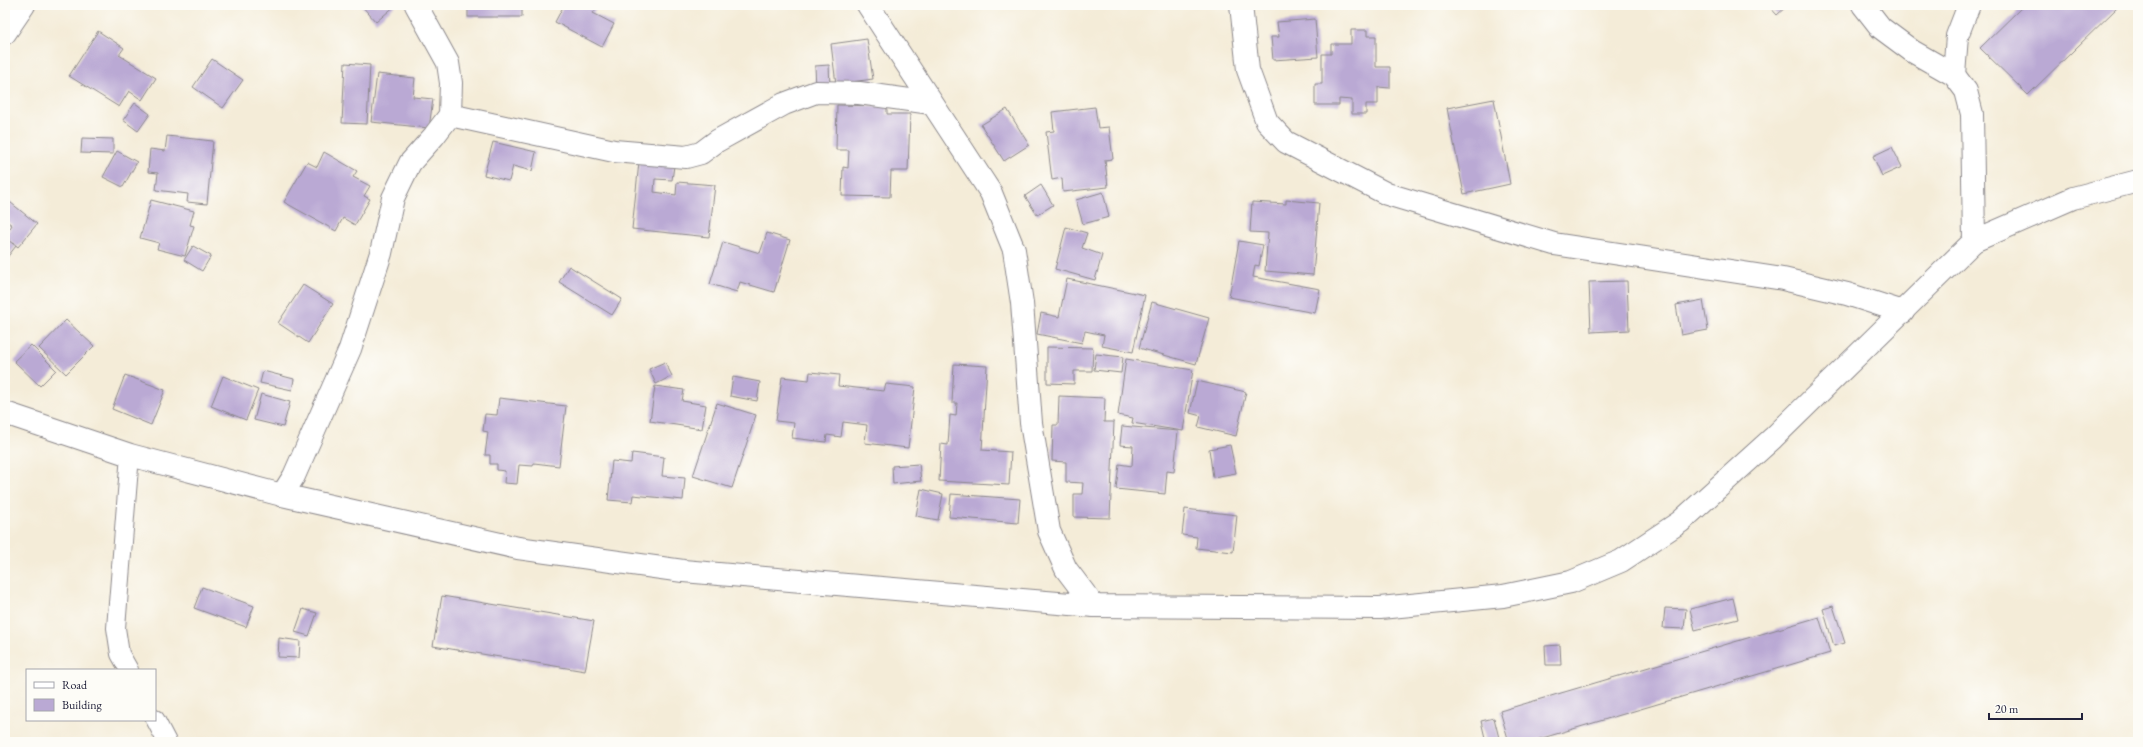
<svg xmlns="http://www.w3.org/2000/svg" width="2143" height="747" viewBox="0 0 2143 747" font-family="'EB Garamond',serif">
<style>
.building{fill:#baa9d4}
.lines{fill:none;stroke-linecap:round;stroke-linejoin:round}
.service-casing{stroke:#8b878a;stroke-width:20}
.minor-casing{stroke:#8b878a;stroke-width:24}
.service{stroke:#fff;stroke-width:18}
.minor{stroke:#fff;stroke-width:22}
</style>
<rect width="100%" height="100%" fill="#fdfcf7"/>
<filter id="ink" filterUnits="userSpaceOnUse"><feTurbulence type="fractalNoise" baseFrequency=".025" numOctaves="2"/><feDisplacementMap in="SourceGraphic" scale="8" xChannelSelector="R" yChannelSelector="G"/><feConvolveMatrix kernelMatrix="1 2 1 2 8 2 1 2 1" color-interpolation-filters="sRGB"/></filter>
<filter id="wash" filterUnits="userSpaceOnUse"><feTurbulence type="fractalNoise" baseFrequency=".012" numOctaves="4" result="noise"/><feDisplacementMap in="SourceGraphic" scale="16" xChannelSelector="R" yChannelSelector="G"/><feGaussianBlur stdDeviation="0.9" result="paint"/><feColorMatrix in="noise" values="0 0 0 0 0 0 0 0 0 0 0 0 0 0 0 0 0 1.4 0 .05"/><feComposite in="paint" operator="in"/></filter>
<g filter="url(#wash)">
<rect width="100%" height="100%" fill="#f4ecd8"/>
<g id="blocks">
<g class="building">
<polygon points="361,5 396,5 376,22"/>
<rect x="468" y="5" width="54" height="12"/>
<polygon points="564,5 598,5 593,13 614,24 602,47 555,22"/>
<polygon points="1768,5 1788,5 1777,15"/>
<polygon points="2024,5 2120,5 2028,95 1980,48"/>
<polygon points="1315,19 1318,57 1273,60 1271,37 1279,37 1277,22"/>
<polygon points="1351,30 1367,30 1367,36 1376,36 1376,67 1390,67 1390,88 1378,87 1378,104 1366,104 1366,114 1352,114 1352,100 1339,99 1339,105 1315,105 1315,84 1322,84 1322,54 1331,54 1331,44 1351,44"/>
<polygon points="98,31 124,48 119,55 156,78 142,100 129,91 119,107 69,76"/>
<polygon points="867,39 873,79 836,84 831,44"/>
<polygon points="212,59 243,80 223,108 193,87"/>
<polygon points="345,63 370,65 367,124 342,123"/>
<polygon points="829,65 830,87 816,88 815,66"/>
<polygon points="377,74 415,78 413,97 433,99 429,128 371,122"/>
<polygon points="1494,99 1510,184 1464,194 1447,108"/>
<polygon points="135,103 150,114 138,131 123,120"/>
<polygon points="837,105 887,106 887,114 910,114 908,171 891,171 890,197 842,196 843,167 848,168 849,150 836,150"/>
<polygon points="1095,107 1098,128 1109,127 1113,159 1105,160 1108,187 1063,192 1062,178 1052,180 1046,132 1054,131 1052,112"/>
<polygon points="1007,109 1029,145 1004,161 981,125"/>
<polygon points="167,136 213,141 207,204 187,202 188,194 156,190 158,173 148,172 150,149 165,151"/>
<polygon points="82,138 113,139 113,154 81,153"/>
<polygon points="493,142 536,152 532,171 513,166 509,181 484,175"/>
<polygon points="1892,147 1902,167 1882,176 1873,156"/>
<polygon points="117,151 137,162 123,187 103,177"/>
<polygon points="324,152 357,171 353,177 370,186 364,196 370,199 355,225 343,218 336,231 284,202 307,162 317,167"/>
<polygon points="639,162 674,166 672,180 655,179 654,192 676,195 677,182 715,185 709,237 632,229"/>
<polygon points="1041,185 1053,205 1037,215 1025,196"/>
<polygon points="1103,192 1109,217 1083,224 1076,200"/>
<polygon points="5,198 37,224 18,247 5,236 12,225 5,220"/>
<polygon points="151,200 194,211 190,225 194,226 185,256 157,249 159,243 140,238"/>
<polygon points="1286,200 1319,203 1313,275 1265,271 1268,233 1250,232 1252,202 1286,204"/>
<polygon points="1066,227 1087,233 1082,248 1102,255 1095,280 1055,269"/>
<polygon points="767,233 790,240 774,292 740,282 737,292 710,284 723,242 760,253"/>
<polygon points="5,238 16,246 5,260"/>
<polygon points="1239,241 1263,245 1259,266 1255,265 1253,277 1320,289 1315,313 1229,297"/>
<polygon points="193,246 211,256 202,271 184,260"/>
<polygon points="569,266 622,299 612,315 559,282"/>
<polygon points="1067,279 1145,295 1133,352 1102,346 1104,335 1085,331 1082,343 1037,334 1041,313 1059,317"/>
<polygon points="1627,281 1629,330 1591,332 1589,282"/>
<polygon points="303,285 333,304 308,343 278,323"/>
<polygon points="1703,300 1708,330 1681,335 1676,305"/>
<polygon points="1152,302 1209,318 1196,364 1139,348"/>
<polygon points="66,320 94,346 66,374 39,348"/>
<polygon points="31,345 56,370 40,386 14,361"/>
<polygon points="1047,347 1093,348 1092,371 1074,371 1074,384 1047,383"/>
<polygon points="1096,354 1123,357 1121,373 1094,370"/>
<polygon points="1126,359 1193,370 1183,431 1132,423 1133,418 1118,415"/>
<polygon points="665,362 672,376 656,384 649,369"/>
<polygon points="954,364 987,366 982,450 1011,452 1009,485 939,481 941,444 948,445 950,415 956,416 957,403 952,403"/>
<polygon points="263,371 294,379 292,390 260,383"/>
<polygon points="810,372 839,375 838,386 884,391 886,384 915,387 908,448 865,443 867,425 843,422 841,437 827,435 826,442 792,438 794,423 776,421 782,377 809,380"/>
<polygon points="125,375 165,390 151,425 112,409"/>
<polygon points="223,376 258,390 246,420 211,406"/>
<polygon points="733,377 760,382 757,401 730,396"/>
<polygon points="1197,381 1246,392 1236,436 1198,427 1201,416 1190,413"/>
<polygon points="655,386 684,390 682,401 706,405 702,429 650,421"/>
<polygon points="261,394 290,402 283,427 254,420"/>
<polygon points="1059,396 1105,398 1104,422 1114,422 1110,518 1074,517 1074,494 1082,494 1083,483 1066,482 1066,462 1052,461 1053,425 1058,425"/>
<polygon points="499,398 566,406 559,466 534,463 533,466 519,465 517,484 504,483 505,471 497,470 497,464 490,464 490,455 485,455 488,432 483,431 485,414 497,415"/>
<polygon points="717,403 756,415 732,488 693,476"/>
<polygon points="1122,426 1178,431 1174,472 1167,471 1165,494 1116,489 1119,464 1132,466 1133,446 1120,445"/>
<polygon points="1230,445 1236,473 1213,477 1209,449"/>
<polygon points="632,453 664,457 662,476 685,478 683,500 633,495 632,502 608,500 612,461 631,463"/>
<polygon points="919,464 921,481 893,484 892,466"/>
<polygon points="921,489 943,494 938,520 916,516"/>
<polygon points="951,494 1020,499 1018,523 949,517"/>
<polygon points="1185,509 1237,515 1233,552 1196,548 1197,537 1182,535"/>
<polygon points="202,587 254,606 246,627 194,608"/>
<polygon points="442,596 594,621 585,671 433,646"/>
<polygon points="1733,598 1738,619 1695,630 1690,609"/>
<polygon points="1833,606 1845,643 1834,646 1823,609"/>
<polygon points="1665,608 1686,609 1684,629 1663,628"/>
<polygon points="303,609 317,613 309,636 295,632"/>
<polygon points="1819,617 1830,653 1529,742 1509,742 1500,711"/>
<polygon points="279,638 300,641 299,658 278,657"/>
<polygon points="1560,645 1561,665 1546,665 1545,646"/>
<polygon points="1494,718 1500,742 1486,742 1481,721"/>
</g>
</g>
</g>
<g filter="url(#ink)">
<use href="#blocks" fill-opacity="0" stroke="#8b878a" stroke-width="1"/>
<g class="lines">
<defs>
<g id="service">
<polyline points="129,670 120,654 116,628 130,455"/>
<polyline points="155,719 167,742"/>
</g>
<g id="minor">
<polyline points="868,5 991,193 1014,250 1022,303 1031,423 1049,531 1066,569 1094,606"/>
<polyline points="1241,5 1248,70 1267,122 1286,142 1387,194 1554,244 1783,279 1847,294 1903,312"/>
<polyline points="1863,5 1881,28 1912,51 1954,75 1966,91 1972,114 1974,241"/>
<polyline points="5,33 24,5"/>
<polyline points="1954,75 1957,36 1969,5"/>
<polyline points="450,115 614,151 686,157 701,153 717,141 784,104 816,92 859,93 931,103"/>
<polyline points="5,413 130,455 282,495 518,548 683,571 1094,606 1380,608 1503,596 1571,582 1621,561 1680,522 1773,438 1974,241 2073,198 2138,181"/>
<polyline points="282,495 294,476 350,349 381,253 393,198 410,163 434,136 450,115 451,83 448,63 416,5"/>
</g>
</defs>
<use href="#service" class="service-casing"/>
<use href="#minor" class="minor-casing"/>
<use href="#service" class="service"/>
<use href="#minor" class="minor"/>
</g>
</g>
<rect width="2143" height="747" fill="none" stroke="#fdfcf7" stroke-width="20"/>
<rect x="26" y="669" width="130" height="52" fill="#fdfcf7" stroke="#a5a5ac"/>
<rect x="34" y="682" width="20" height="6" fill="#ffffff" stroke="#a5a5ac"/>
<text x="62" y="689" font-size="12" fill="#22223b">Road</text>
<rect x="34" y="699" width="20" height="12" fill="#baa9d4" stroke="#a5a5ac"/>
<text x="62" y="709" font-size="12" fill="#22223b">Building</text>
<path d="M1989 713v6h93v-6" fill="none" stroke="#22223b" stroke-width="2"/>
<text x="1995" y="713" font-size="12" fill="#22223b" stroke="#fdfcf7" stroke-width="3" paint-order="stroke">20 m</text>
</svg>
